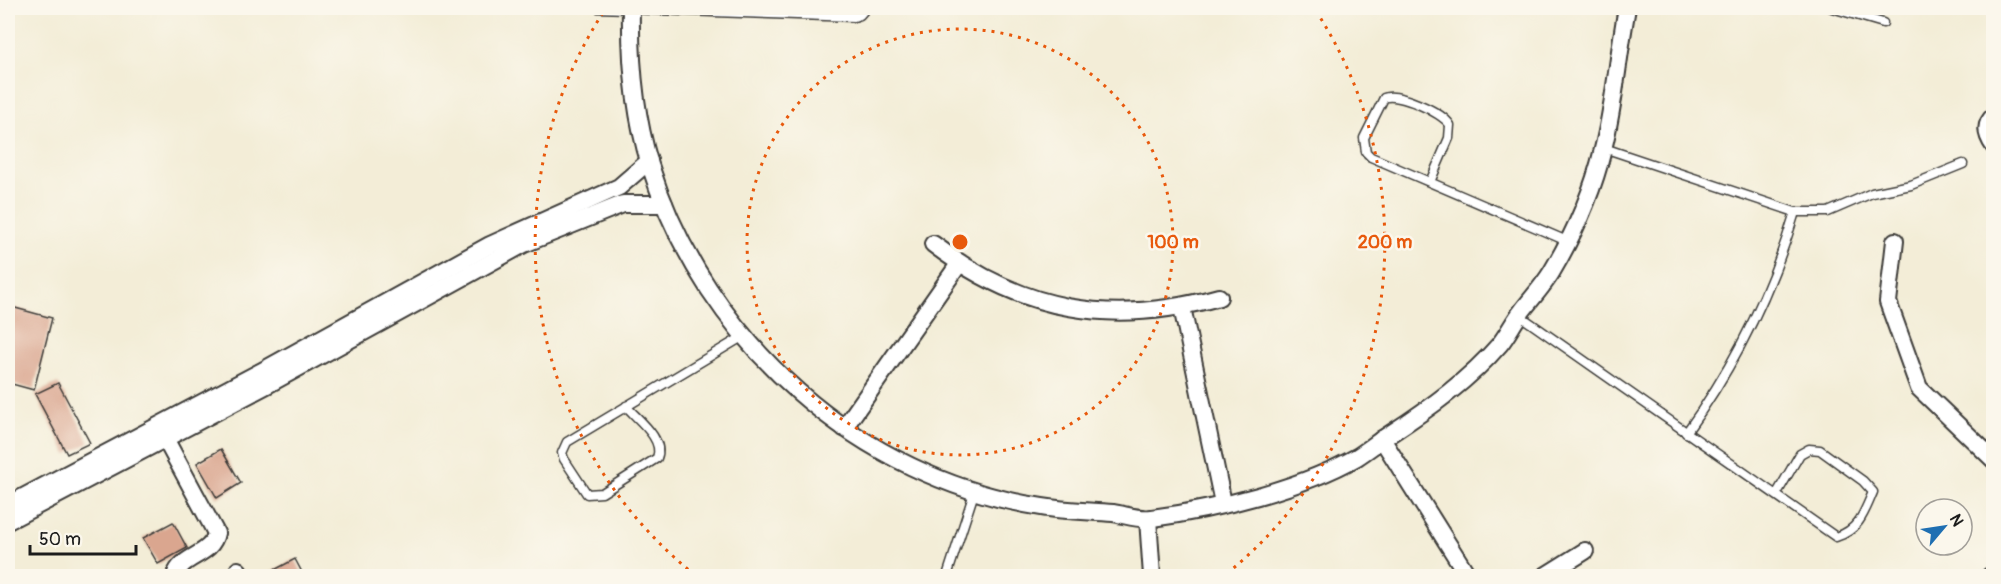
<svg xmlns="http://www.w3.org/2000/svg" width="2001" height="584" viewBox="0 0 2001 584" font-family="Pangolin,sans-serif">
<style>
.building{fill:#daa68f}
.lines{fill:none;stroke-linecap:round;stroke-linejoin:round}
.lane-casing{stroke:#3c3b38;stroke-width:11}
.street-casing{stroke:#3c3b38;stroke-width:20}
.lane{stroke:#fff;stroke-width:8}
.street{stroke:#fff;stroke-width:16}
.ring{fill:none;stroke:#e8590c;stroke-width:3;stroke-dasharray:3 6}
.centre{fill:#e8590c;stroke:#fbf7ec;stroke-width:3}
.ring-label{font-size:18px;text-anchor:middle;font-weight:bold;fill:#e8590c;stroke:#fbf7ec;stroke-width:5;stroke-linejoin:round;paint-order:stroke}
</style>
<rect width="100%" height="100%" fill="#fbf7ec"/>
<filter id="ink" filterUnits="userSpaceOnUse"><feTurbulence type="fractalNoise" baseFrequency=".0167" numOctaves="2"/><feDisplacementMap in="SourceGraphic" scale="12" xChannelSelector="R" yChannelSelector="G"/><feConvolveMatrix kernelMatrix="1 2 1 2 8 2 1 2 1" color-interpolation-filters="sRGB"/></filter>
<filter id="wash" filterUnits="userSpaceOnUse"><feTurbulence type="fractalNoise" baseFrequency=".008" numOctaves="4" result="noise"/><feDisplacementMap in="SourceGraphic" scale="24" xChannelSelector="R" yChannelSelector="G"/><feGaussianBlur stdDeviation="1.35" result="paint"/><feColorMatrix in="noise" values="0 0 0 0 0 0 0 0 0 0 0 0 0 0 0 0 0 1.4 0 .05"/><feComposite in="paint" operator="in"/></filter>
<g filter="url(#wash)">
<rect width="100%" height="100%" fill="#f3edd7"/>
<g id="blocks">
<g class="building">
<polygon points="8,306 52,318 34,390 8,383"/>
<polygon points="58,383 90,443 67,454 35,394"/>
<polygon points="221,449 241,483 217,498 197,463"/>
<polygon points="173,522 187,548 158,564 143,538"/>
<polygon points="295,559 304,576 263,576"/>
</g>
</g>
</g>
<g filter="url(#ink)">
<use href="#blocks" fill-opacity="0" stroke="#3c3b38" stroke-width="1.5"/>
<g class="lines">
<defs>
<g id="lane">
<polyline points="598,8 854,17 860,15 866,8"/>
<polyline points="1832,8 1883,23"/>
<polyline points="1604,148 1795,212 1828,212 1872,193 1911,185 1963,164"/>
<path d="M 1430,182 L 1449,138 L 1450,125 C 1442,112 1397,92 1384,98 L 1364,138 L 1366,152 L 1371,157 L 1567,241"/>
<path d="M 1519,315 L 1836,537 C 1859,530 1864,513 1873,492 L 1863,481 L 1820,450 L 1809,449 L 1800,454 L 1776,495"/>
<path d="M 626,406 C 637,419 665,439 657,458 L 602,493 L 587,494 L 564,459 L 562,453 L 567,442 L 742,337"/>
<path d="M 1686,433 C 1736,364 1771,293 1795,212"/>
<polyline points="947,576 974,493"/>
</g>
<g id="street">
<path d="M 631,8 C 630,60 635,115 650,165 C 705,341 859,479 1042,507 C 1066,511 1089,511 1113,513 C 1126,515 1139,520 1152,518 C 1214,510 1303,488 1357,457 C 1368,450 1379,441 1390,434 C 1430,408 1469,380 1500,344 C 1508,334 1514,321 1522,311 C 1532,298 1543,286 1551,273 C 1573,236 1593,191 1603,149 C 1615,103 1618,54 1627,8"/>
<path d="M 1994,116 C 1983,126 1987,136 1994,146"/>
<polyline points="1895,241 1888,302 1919,388 1994,460"/>
<path d="M 933,244 C 1022,312 1112,327 1219,297"/>
<polyline points="1182,307 1223,503"/>
<polyline points="844,428 959,264"/>
<path d="M 161,431 L 216,533 C 212,556 181,555 175,576"/>
<polyline points="1382,439 1468,576"/>
<polyline points="8,505 262,371 490,245 619,187 649,161"/>
<polyline points="1148,519 1152,576"/>
<polyline points="8,521 269,384 524,244 623,204 664,204"/>
<polyline points="238,570 242,576"/>
<polyline points="1545,576 1585,551"/>
<polyline points="1990,576 1994,575"/>
</g>
</defs>
<use href="#lane" class="lane-casing"/>
<use href="#street" class="street-casing"/>
<use href="#lane" class="lane"/>
<use href="#street" class="street"/>
</g>
</g>
<g class="ring">
<circle cx="960" cy="242" r="213"/>
<path d="M695 575A425 425 0 0 1 604 11M1316 11A425 425 0 0 1 1225 575"/>
</g>
<circle cx="960" cy="242" r="9" class="centre"/>
<g class="ring-label">
<text x="1173" y="248">100 m</text>
<text x="1385" y="248">200 m</text>
</g>
<rect width="2001" height="584" fill="none" stroke="#fbf7ec" stroke-width="30"/>
<g transform="translate(1944 527) rotate(61)"><circle r="28" fill="#fbf7ec" stroke="#a29f99" stroke-width="1.5"/>
<path d="M0-4.5L10 22L0 15L-10 22Z" fill="#1f6fb2"/>
<text y="-9" font-size="16" font-weight="bold" text-anchor="middle" fill="#1c1c1c">N</text>
</g>
<path d="M30 545v9h106v-9" fill="none" stroke="#1c1c1c" stroke-width="3"/>
<text x="39" y="545" font-size="18" fill="#1c1c1c" stroke="#fbf7ec" stroke-width="4.5" paint-order="stroke">50 m</text>
</svg>
